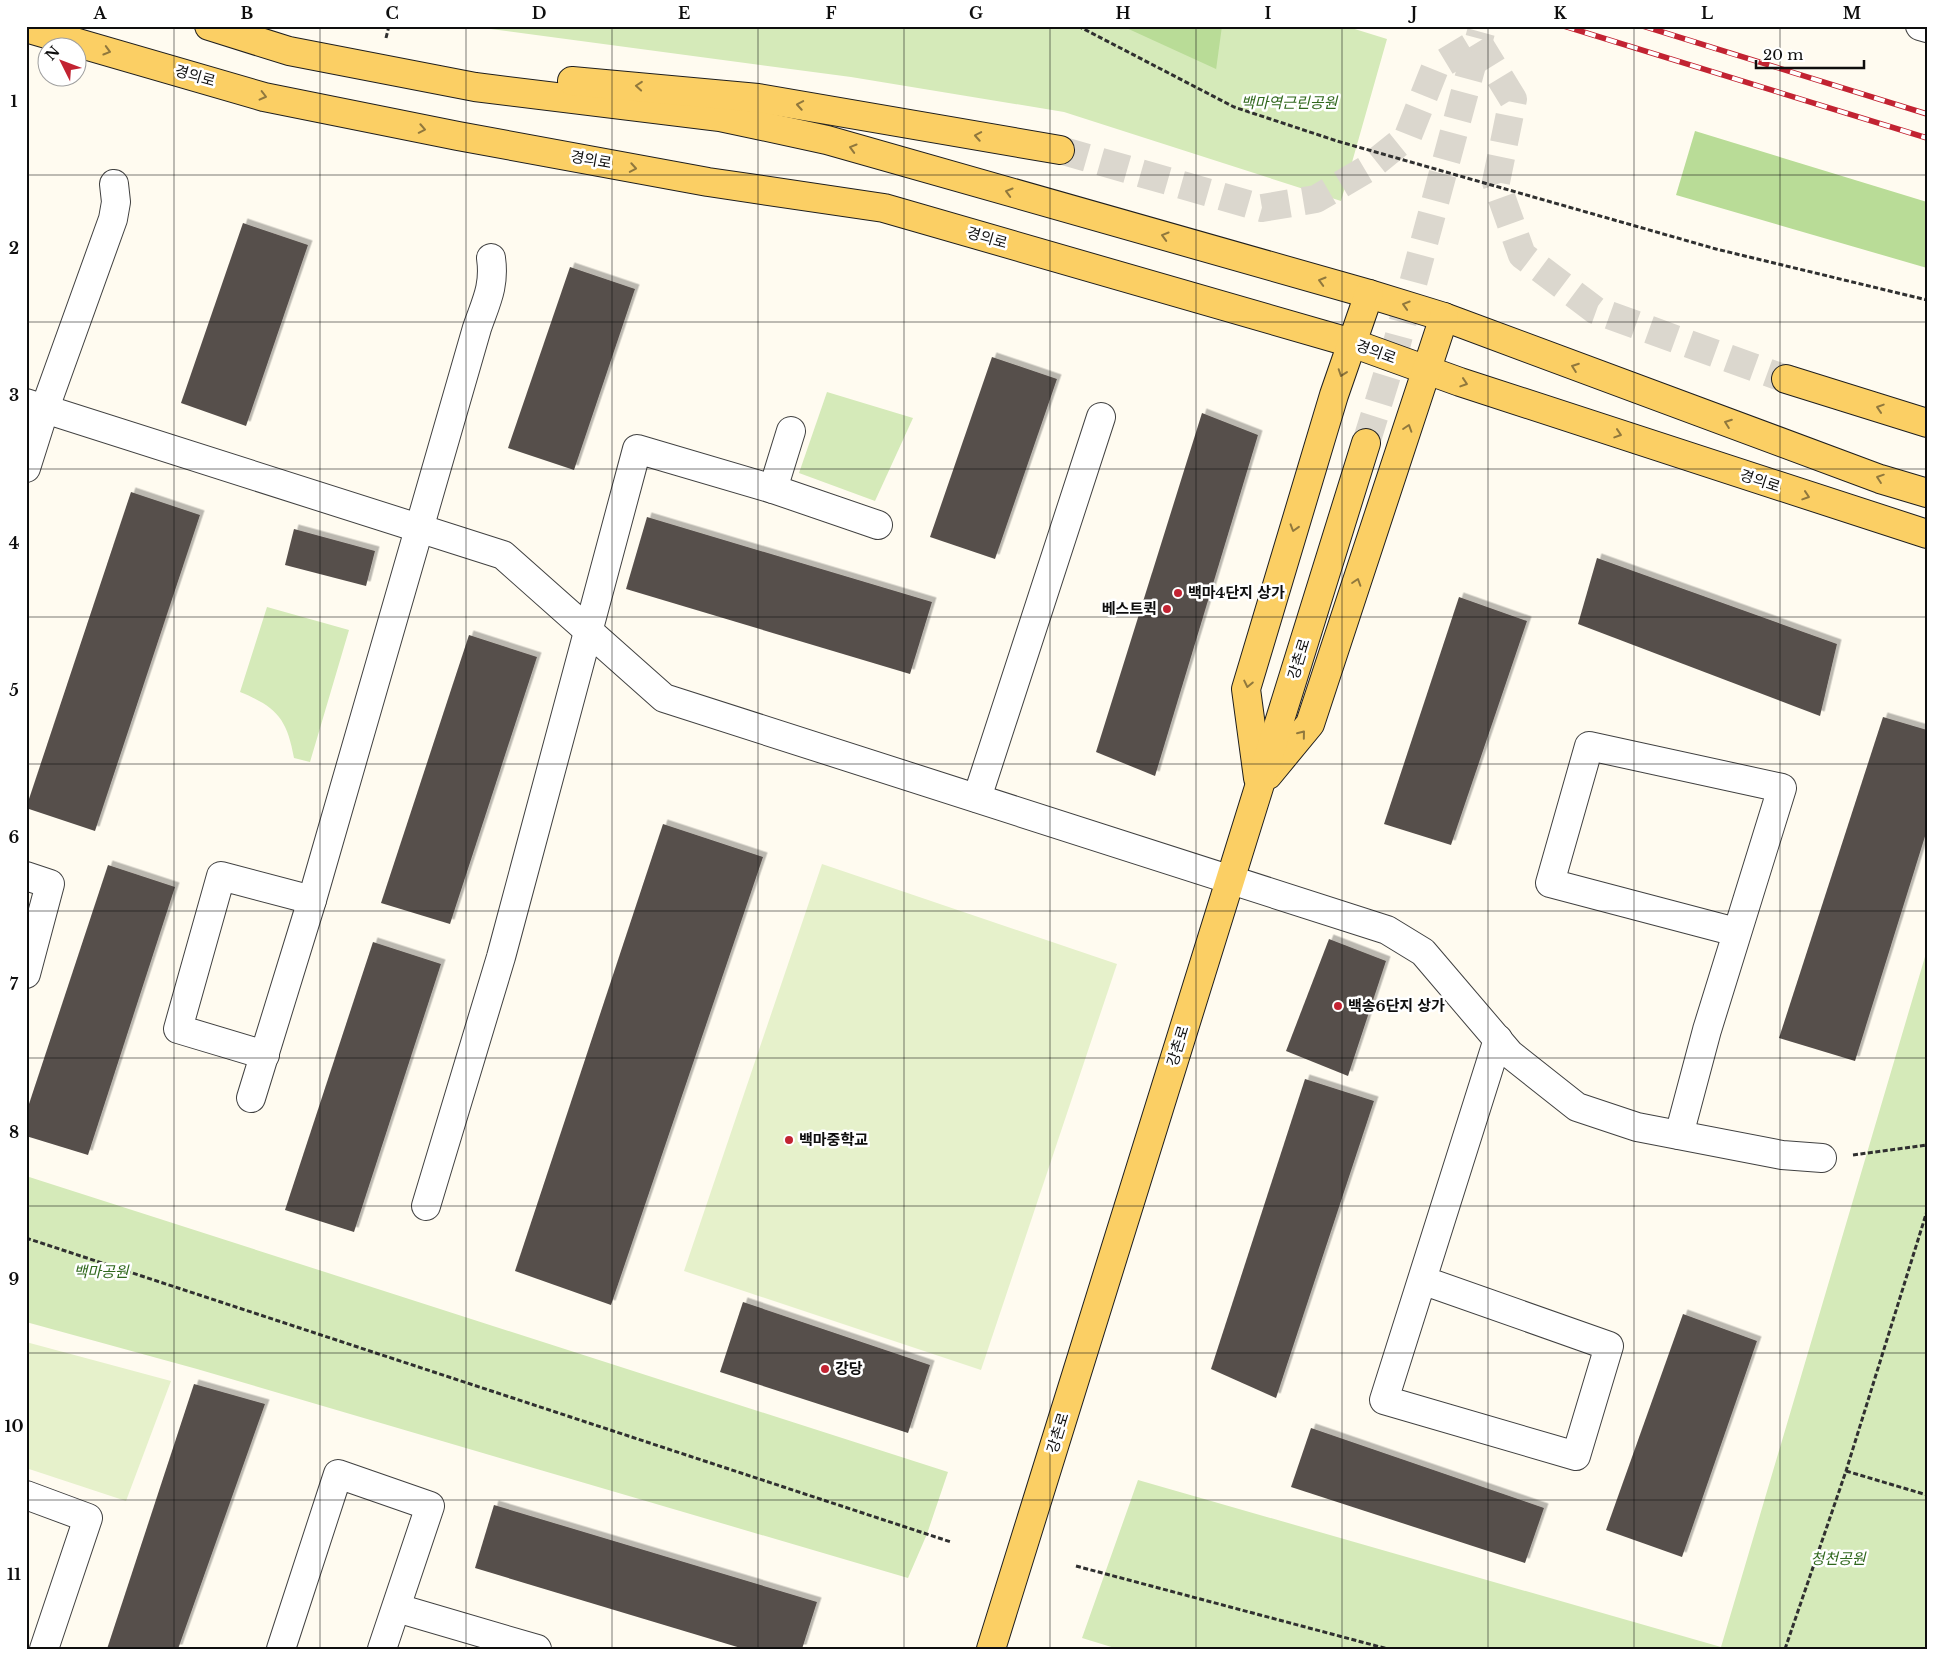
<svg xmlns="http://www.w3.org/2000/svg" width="1953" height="1675" viewBox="0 0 1953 1675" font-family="'Libre Baskerville','Noto Sans KR',serif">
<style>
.green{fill:#d5eab9}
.forest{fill:#b9dc97}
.pitch{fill:#e6f1cb}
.building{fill:#574f4b;filter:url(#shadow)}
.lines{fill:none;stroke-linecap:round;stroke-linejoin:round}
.major-tunnel{stroke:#dbd7ce;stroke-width:28;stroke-dasharray:28 14;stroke-linecap:butt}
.minor-casing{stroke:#414141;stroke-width:30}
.major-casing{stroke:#1f1f1f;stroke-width:30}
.path{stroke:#303030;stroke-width:3;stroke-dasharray:5 2.5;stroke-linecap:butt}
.minor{stroke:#fff;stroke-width:28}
.major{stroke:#fbcf64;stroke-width:28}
.rail-casing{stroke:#c22332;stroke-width:5.5}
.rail{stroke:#fff;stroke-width:4;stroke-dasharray:11;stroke-linecap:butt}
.oneway{stroke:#90783d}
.grid{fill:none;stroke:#0e0e0e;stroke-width:1;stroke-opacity:0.55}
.poi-dot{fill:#c22332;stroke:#fff;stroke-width:2}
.labels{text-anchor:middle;stroke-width:5;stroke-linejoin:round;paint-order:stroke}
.street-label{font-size:15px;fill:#0e0e0e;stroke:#fff}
.park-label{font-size:15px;font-style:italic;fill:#30681d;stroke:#fff}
.poi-label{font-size:15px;font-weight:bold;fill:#0e0e0e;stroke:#fff;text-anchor:start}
.neatline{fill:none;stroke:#0e0e0e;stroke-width:2}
.grid-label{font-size:16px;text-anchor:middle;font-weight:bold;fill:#0e0e0e}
</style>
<defs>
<filter id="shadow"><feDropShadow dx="4.5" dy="-4.5" stdDeviation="0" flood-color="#0004"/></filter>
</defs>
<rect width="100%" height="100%" fill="#fffbf0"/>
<g class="green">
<polygon points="468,26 1345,26 1387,39 1341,201 1064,112 851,77"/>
<polygon points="827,392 913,418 875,501 799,473"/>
<path d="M 267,607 L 349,630 L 310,762 L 294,758 C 287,719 277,707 240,692 Z"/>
<polygon points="1927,950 1927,1445 1925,1451 1927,1452 1927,1649 1118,1649 1082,1638 1138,1480 1721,1647"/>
<polygon points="26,1176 948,1472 927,1534 908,1578 197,1369 26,1322"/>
</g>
<g class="forest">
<polygon points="1122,26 1222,26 1216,70 1216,69"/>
<polygon points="1695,131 1927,202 1927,268 1676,195"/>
</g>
<g class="pitch">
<polygon points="822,864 1117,964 981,1370 684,1271"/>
<polygon points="26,1342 171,1381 126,1501 26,1468"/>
</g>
<g class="building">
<polygon points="243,223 308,245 246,426 181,403"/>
<polygon points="570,267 635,289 574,470 508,448"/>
<polygon points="992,357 1057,379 995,559 930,537"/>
<polygon points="1202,413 1258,435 1155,776 1096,752"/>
<polygon points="131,492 200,515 95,831 26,808"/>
<polygon points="647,517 932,602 910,674 626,589"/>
<polygon points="294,529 375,551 366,586 285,565"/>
<polygon points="1597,558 1837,644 1820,716 1578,624"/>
<polygon points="1459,597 1527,621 1451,845 1384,824"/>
<polygon points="469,635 537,657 450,924 381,903"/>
<polygon points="1883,717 1927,730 1927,830 1855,1061 1779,1038"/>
<polygon points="663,824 763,857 611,1305 515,1271"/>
<polygon points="108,865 175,887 88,1155 26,1136 26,1113"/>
<polygon points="1329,939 1386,961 1348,1076 1286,1051"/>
<polygon points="373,942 441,964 354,1232 285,1210"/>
<polygon points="1305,1079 1374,1101 1276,1398 1211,1369"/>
<polygon points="743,1302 930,1365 908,1433 720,1372"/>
<polygon points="1683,1314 1757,1341 1682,1557 1606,1530"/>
<polygon points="194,1384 265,1404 178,1649 107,1649"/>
<polygon points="1311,1428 1544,1508 1525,1563 1291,1487"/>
<polygon points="494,1505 817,1602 802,1649 744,1649 475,1568"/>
</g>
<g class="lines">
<g class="major-tunnel">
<polyline points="1478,42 1513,99 1496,182 1522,255 1595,310 1786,379"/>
<polyline points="1060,150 1262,208 1316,199 1367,169 1408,136 1435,68 1478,42"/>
<polyline points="1366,443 1397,343 1481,32"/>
</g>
<defs>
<g id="minor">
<polyline points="1920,26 1927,28"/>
<polyline points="26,403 503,555 664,698 1387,930 1423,952 1510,1054 1577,1107 1637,1127 1782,1155 1822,1158"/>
<polyline points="791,431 773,489 878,525"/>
<polyline points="26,468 45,408 113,219 116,202 114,184"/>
<polyline points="977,798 1101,417"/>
<polyline points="26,876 50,884 26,974"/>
<polyline points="265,1055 178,1029 221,876 312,900"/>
<path d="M 251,1098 L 312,900 L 477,328 C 486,302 495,286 491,258"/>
<polyline points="1679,1135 1707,1030 1782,788 1589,746 1550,883 1736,932"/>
<polyline points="426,1206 501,957 637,449 773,489"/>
<polyline points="1422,1280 1609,1346 1576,1456 1384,1400 1498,1039"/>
<polyline points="26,1495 88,1518 44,1649"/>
<polyline points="397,1608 537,1649"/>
<polyline points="281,1649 338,1474 430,1506 382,1649"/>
</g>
<g id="major">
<polyline points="209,26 289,51 475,87 720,117 827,140 1369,294 1444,317 1880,479 1927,493"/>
<polyline points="26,28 264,97 458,136 708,182 884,208 1352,343 1460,382 1927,534"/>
<polyline points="572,81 758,98 1060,150"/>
<polyline points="1786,379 1927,423"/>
<polyline points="1268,775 1310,724 1444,317"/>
<polyline points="1258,778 1246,689 1334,395 1369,294"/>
<polyline points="991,1649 1366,443"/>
</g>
</defs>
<use href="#minor" class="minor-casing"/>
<use href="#major" class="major-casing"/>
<g class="path">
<polyline points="1078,26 1234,107 1337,141 1716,249 1927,300"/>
<polyline points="386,38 389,26"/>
<polyline points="1853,1155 1927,1145"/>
<polyline points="26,1238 951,1542"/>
<polyline points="1846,1471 1927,1495"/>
<polyline points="1076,1566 1388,1649"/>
<polyline points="1785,1649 1846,1471 1927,1211"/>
</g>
<use href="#minor" class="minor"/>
<use href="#major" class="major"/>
<defs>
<g id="rail">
<polyline points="1564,26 1927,138"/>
<polyline points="1643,26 1927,114"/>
</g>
</defs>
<use href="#rail" class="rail-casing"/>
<use href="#rail" class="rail"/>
</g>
<defs><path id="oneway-chevron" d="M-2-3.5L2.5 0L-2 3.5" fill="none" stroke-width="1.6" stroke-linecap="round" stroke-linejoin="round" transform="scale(1.25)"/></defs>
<g class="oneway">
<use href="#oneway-chevron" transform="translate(107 51) rotate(16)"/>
<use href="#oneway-chevron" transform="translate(639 86) rotate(-175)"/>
<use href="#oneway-chevron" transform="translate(263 96) rotate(14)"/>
<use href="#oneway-chevron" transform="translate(800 105) rotate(-170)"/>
<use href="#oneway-chevron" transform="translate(422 129) rotate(11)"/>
<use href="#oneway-chevron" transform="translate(978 136) rotate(-170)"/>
<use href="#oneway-chevron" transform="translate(853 148) rotate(-164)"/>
<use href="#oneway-chevron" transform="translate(633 168) rotate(10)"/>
<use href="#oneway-chevron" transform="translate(1009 192) rotate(-164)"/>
<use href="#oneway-chevron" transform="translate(1165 236) rotate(-164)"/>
<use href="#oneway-chevron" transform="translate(1322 281) rotate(-164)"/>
<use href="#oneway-chevron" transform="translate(1406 305) rotate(-163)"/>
<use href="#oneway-chevron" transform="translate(1575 367) rotate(-160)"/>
<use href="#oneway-chevron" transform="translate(1342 373) rotate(109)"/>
<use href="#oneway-chevron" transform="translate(1464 383) rotate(18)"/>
<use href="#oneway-chevron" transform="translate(1880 408) rotate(-162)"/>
<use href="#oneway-chevron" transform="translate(1728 423) rotate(-160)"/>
<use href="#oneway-chevron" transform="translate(1408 428) rotate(-72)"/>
<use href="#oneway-chevron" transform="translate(1618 434) rotate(18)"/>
<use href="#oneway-chevron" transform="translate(1880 478) rotate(-161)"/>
<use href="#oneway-chevron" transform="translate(1806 496) rotate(18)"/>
<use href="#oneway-chevron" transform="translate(1294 528) rotate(107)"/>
<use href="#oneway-chevron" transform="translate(1357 582) rotate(-72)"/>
<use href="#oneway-chevron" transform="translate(1248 684) rotate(102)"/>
<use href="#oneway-chevron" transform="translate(1302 734) rotate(-51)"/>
</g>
<path class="grid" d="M 174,26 L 174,1649M 320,26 L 320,1649M 466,26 L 466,1649M 612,26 L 612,1649M 758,26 L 758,1649M 904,26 L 904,1649M 1050,26 L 1050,1649M 1196,26 L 1196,1649M 1342,26 L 1342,1649M 1488,26 L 1488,1649M 1634,26 L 1634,1649M 1780,26 L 1780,1649M 26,175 L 1927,175M 26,322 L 1927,322M 26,469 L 1927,469M 26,617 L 1927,617M 26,764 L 1927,764M 26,911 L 1927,911M 26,1058 L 1927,1058M 26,1206 L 1927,1206M 26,1353 L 1927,1353M 26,1500 L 1927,1500"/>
<g class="poi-dot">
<circle cx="1178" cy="593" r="5"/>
<circle cx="1167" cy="609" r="5"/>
<circle cx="1338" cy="1006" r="5"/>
<circle cx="789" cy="1140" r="5"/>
<circle cx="825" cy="1369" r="5"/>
</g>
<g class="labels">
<g class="street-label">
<text transform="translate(195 76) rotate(16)" y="5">경의로</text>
<text transform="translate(591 160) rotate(10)" y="5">경의로</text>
<text transform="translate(987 238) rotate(16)" y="5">경의로</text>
<text transform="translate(1376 352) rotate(20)" y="5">경의로</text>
<text transform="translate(1760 481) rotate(18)" y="5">경의로</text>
<text transform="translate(1299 659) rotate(-73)" y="5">강촌로</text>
<text transform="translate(1178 1046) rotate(-73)" y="5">강촌로</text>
<text transform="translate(1058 1433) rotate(-73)" y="5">강촌로</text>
</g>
<g class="park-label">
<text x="1289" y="108">백마역근린공원</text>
<text x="101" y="1277">백마공원</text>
<text x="1838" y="1564">청천공원</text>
</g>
<g class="poi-label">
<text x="1188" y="598">백마4단지 상가</text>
<text x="1157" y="614" text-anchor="end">베스트퀵</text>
<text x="1348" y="1011">백송6단지 상가</text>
<text x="799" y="1145">백마중학교</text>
<text x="835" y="1374">강당</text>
</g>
</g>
<rect width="1953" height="1675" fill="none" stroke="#ffffff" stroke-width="55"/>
<g transform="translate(62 62) rotate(312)"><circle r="24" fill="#ffffff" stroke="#9f9f9f"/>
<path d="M0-4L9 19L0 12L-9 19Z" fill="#c22332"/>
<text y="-8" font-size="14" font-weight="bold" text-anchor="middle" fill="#0e0e0e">N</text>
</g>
<path d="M1756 60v8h108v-8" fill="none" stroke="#0e0e0e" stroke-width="2.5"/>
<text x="1763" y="60" font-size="15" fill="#0e0e0e" stroke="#ffffff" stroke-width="4" paint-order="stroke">20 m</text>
<rect x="28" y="28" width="1898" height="1620" class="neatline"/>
<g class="grid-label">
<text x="100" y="19">A</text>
<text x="247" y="19">B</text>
<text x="392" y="19">C</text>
<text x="539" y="19">D</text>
<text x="684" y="19">E</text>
<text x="831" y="19">F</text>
<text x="976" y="19">G</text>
<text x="1123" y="19">H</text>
<text x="1268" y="19">I</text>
<text x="1414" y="19">J</text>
<text x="1560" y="19">K</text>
<text x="1707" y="19">L</text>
<text x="1852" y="19">M</text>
<text x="14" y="107">1</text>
<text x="14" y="254">2</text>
<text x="14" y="401">3</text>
<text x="14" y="549">4</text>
<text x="14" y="696">5</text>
<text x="14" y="843">6</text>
<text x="14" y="990">7</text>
<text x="14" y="1138">8</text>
<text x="14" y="1285">9</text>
<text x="14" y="1432">10</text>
<text x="14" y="1580">11</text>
</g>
</svg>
